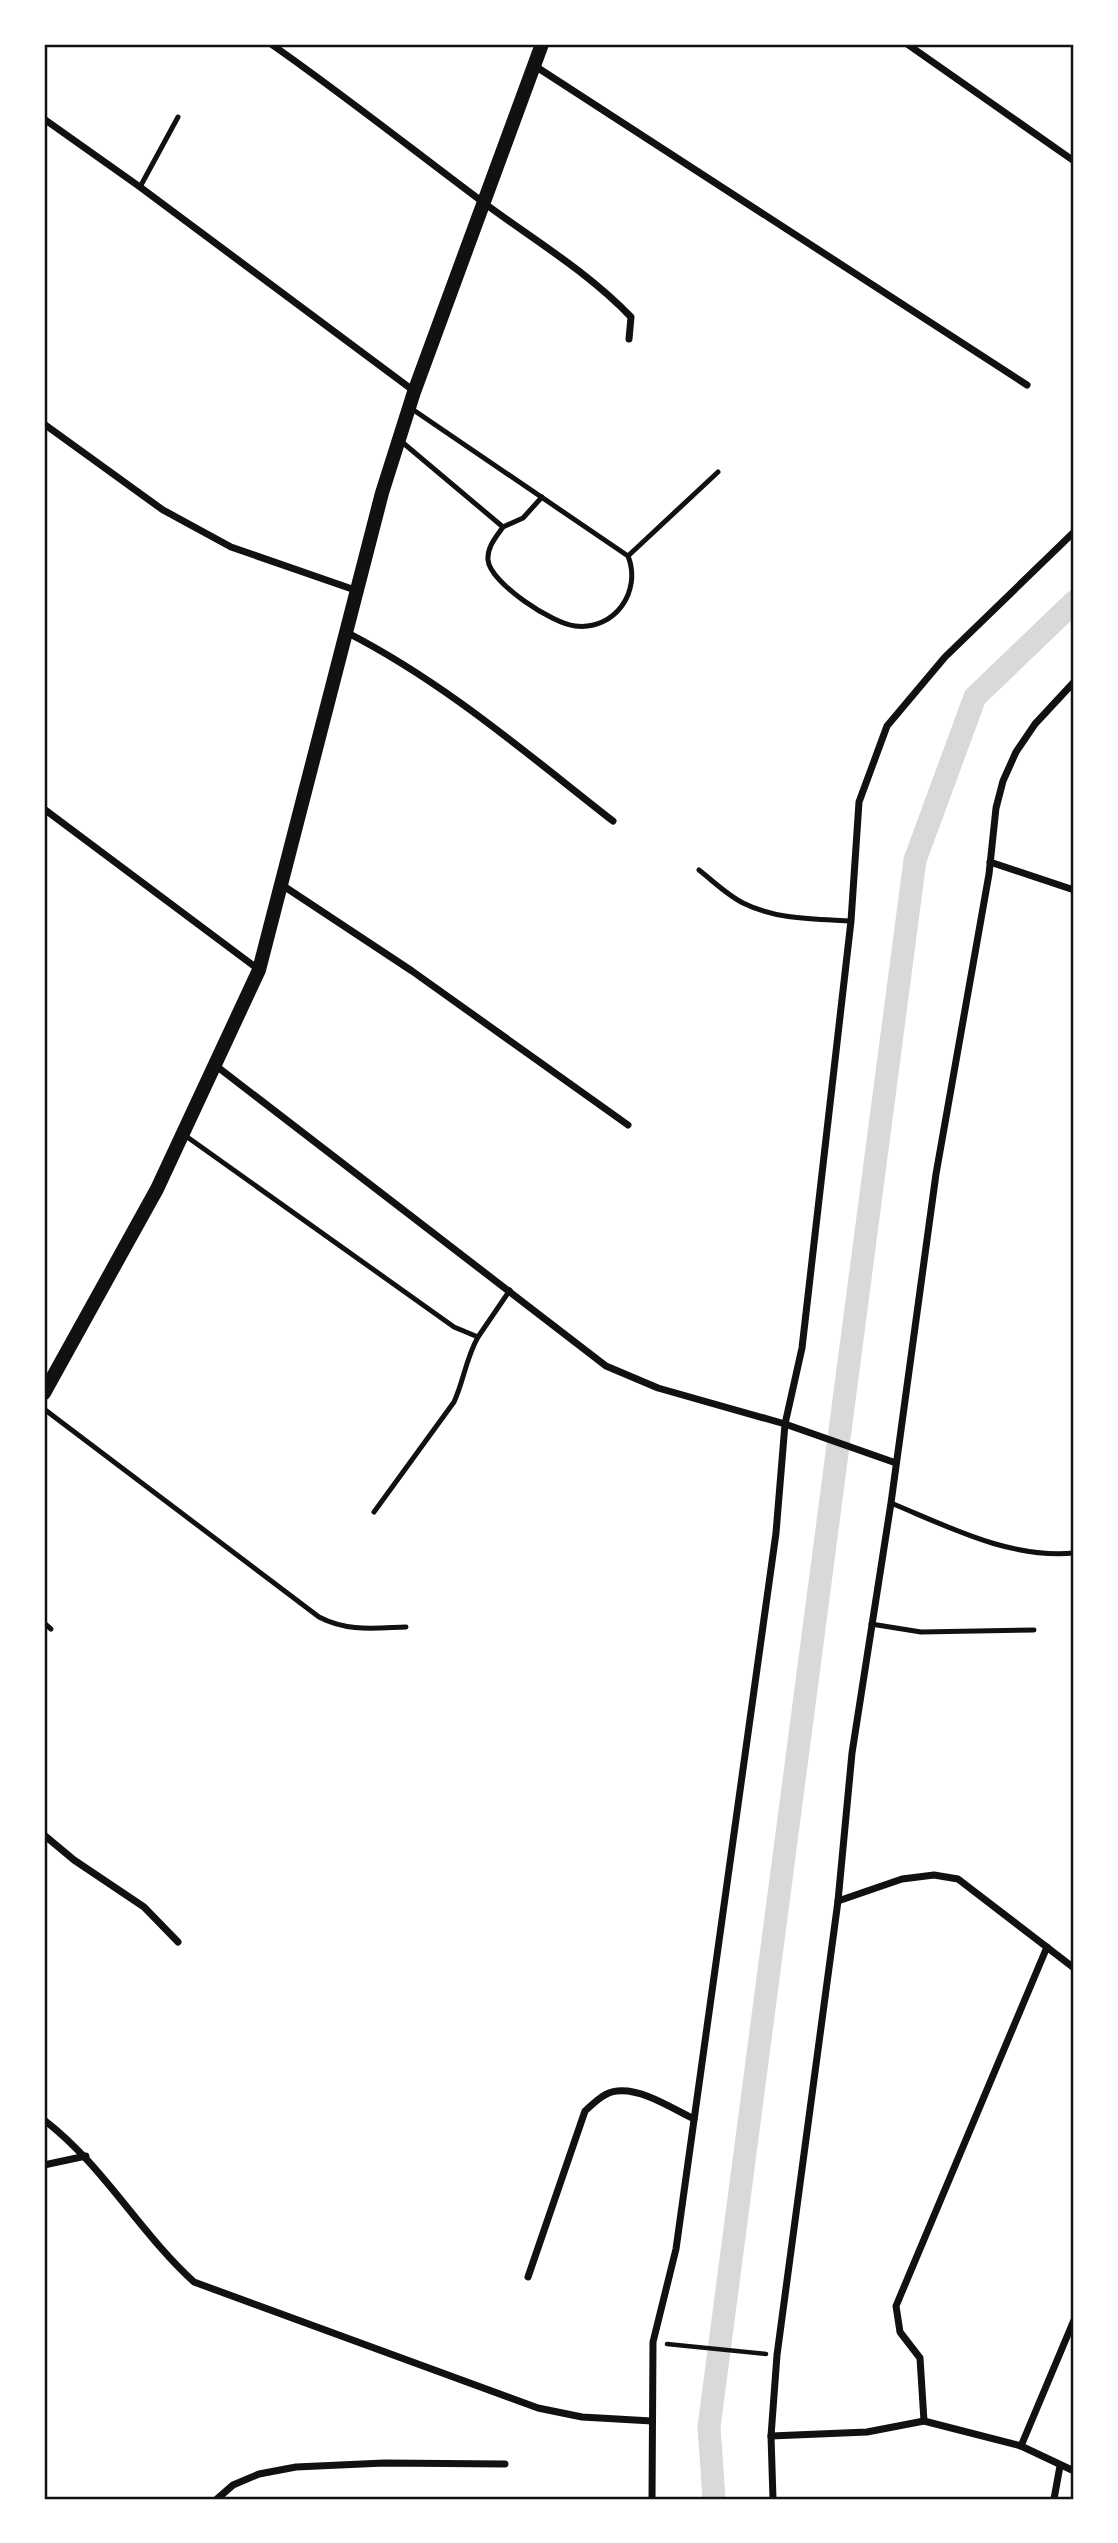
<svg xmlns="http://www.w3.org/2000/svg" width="1118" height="2543" viewBox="0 0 1118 2543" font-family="'Crimson Pro',serif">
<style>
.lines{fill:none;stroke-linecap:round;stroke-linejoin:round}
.canal{stroke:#d9d9d9;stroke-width:23}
.path{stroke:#111;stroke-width:4.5}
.service{stroke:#111;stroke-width:5}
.minor{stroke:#111;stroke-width:7}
.secondary{stroke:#111;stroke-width:14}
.neatline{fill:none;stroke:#111;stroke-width:2.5}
</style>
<rect width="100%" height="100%" fill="#fff"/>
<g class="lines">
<polyline class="canal" points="714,2499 709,2427 915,860 975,697 1074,602"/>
<polyline class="path" points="667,2344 766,2354"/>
<g class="service">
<polyline points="140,187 178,117"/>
<path d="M 402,442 L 503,527 C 496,537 487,547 488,560 C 490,583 553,624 575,626 C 615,631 642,591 628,556 L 412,409"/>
<polyline points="503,527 523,518 542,497"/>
<polyline points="628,556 718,472"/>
<path d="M 699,870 C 713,881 727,895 743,903 C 777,920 815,919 851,921"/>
<polyline points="183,1134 454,1327 478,1337 510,1290"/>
<path d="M 44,1409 L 319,1617 C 348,1632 374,1628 406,1627"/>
<path d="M 891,1503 C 949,1527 1010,1559 1074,1553"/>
<path d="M 374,1512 L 454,1402 C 464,1380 466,1358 478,1337"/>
<polyline points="44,1623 51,1629"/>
<polyline points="871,1624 921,1632 1034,1630"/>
</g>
<g class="minor">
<path d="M 271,44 C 344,95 413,150 484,203 C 534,240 588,272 631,317 L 629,339"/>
<polyline points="907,44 1074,161"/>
<polyline points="535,66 1027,385"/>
<polyline points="44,119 140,187 414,391"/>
<polyline points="44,424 163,510 231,547 355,590"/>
<path d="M 346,632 C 444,682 526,753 613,821"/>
<polyline points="44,809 258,969"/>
<polyline points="990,862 1074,890"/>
<polyline points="282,885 412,971 628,1125"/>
<polyline points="215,1065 606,1366 658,1388 785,1424 896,1463"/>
<polyline points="44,1835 74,1860 144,1907 178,1942"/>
<polyline points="838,1901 902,1879 934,1875 958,1879 1074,1968"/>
<path d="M 44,2120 C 103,2165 139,2232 194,2282 L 538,2408 L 582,2417 L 652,2421"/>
<polyline points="44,2165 86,2156"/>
<path d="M 528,2277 L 585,2111 C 594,2103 604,2092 617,2091 C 642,2088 673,2109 694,2119"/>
<polyline points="924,2421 920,2358 900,2332 896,2306 1047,1947"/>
<polyline points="771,2436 867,2432 924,2421 1021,2446 1074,2471"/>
<polyline points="1021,2446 1074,2320"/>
<polyline points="217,2499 233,2485 259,2474 296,2467 384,2463 505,2464"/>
<polyline points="652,2499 653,2342 676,2249 776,1533 785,1424 802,1348 851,921 859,802 887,726 945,657 1074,532"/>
<polyline points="773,2499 771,2436 777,2355 838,1901 852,1753 891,1503 936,1174 989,874 996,808 1003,781 1016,752 1035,724 1074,682"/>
<polyline points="1054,2499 1060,2466"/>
</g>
<polyline class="secondary" points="44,1393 157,1189 259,970 382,493 414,392 542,44"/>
</g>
<rect width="1118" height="2543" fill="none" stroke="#ffffff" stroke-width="91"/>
<rect x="46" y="46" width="1026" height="2452" class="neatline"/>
</svg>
